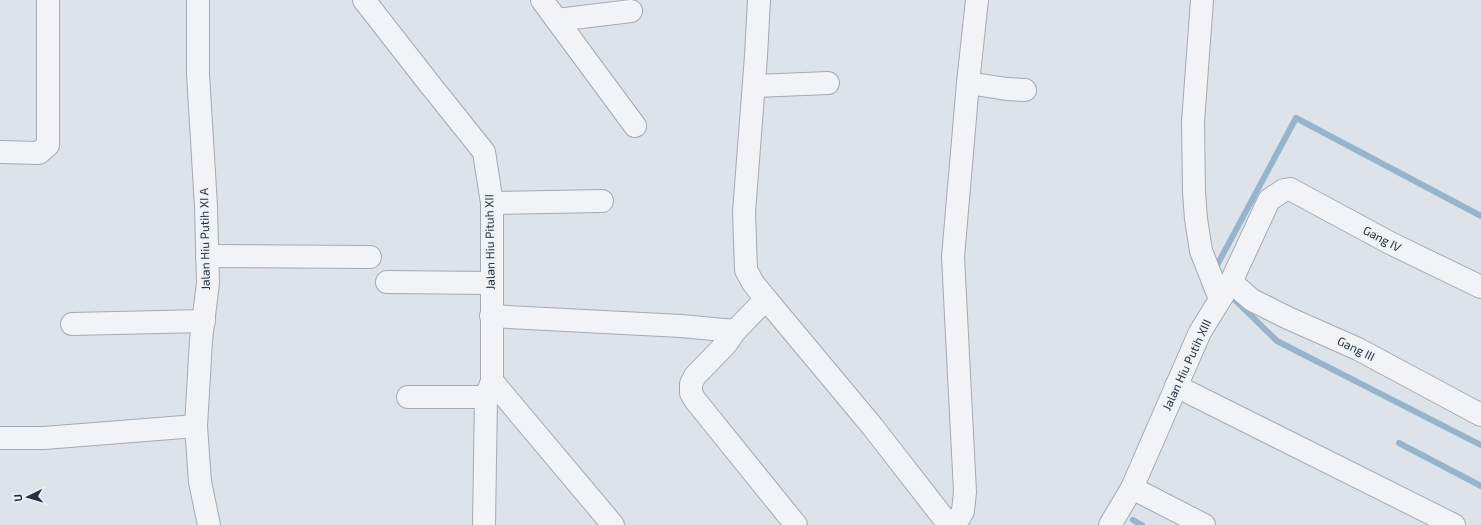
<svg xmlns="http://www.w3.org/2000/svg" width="1481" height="525" viewBox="0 0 1481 525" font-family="'Exo 2',sans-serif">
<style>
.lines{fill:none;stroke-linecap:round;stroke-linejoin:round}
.stream{stroke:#96b4cb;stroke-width:6}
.minor-casing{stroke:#a3aab3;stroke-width:24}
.minor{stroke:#f1f3f7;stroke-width:22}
.labels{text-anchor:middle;stroke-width:3;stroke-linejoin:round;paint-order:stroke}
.street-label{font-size:12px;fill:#263141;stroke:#eef2f6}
</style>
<rect width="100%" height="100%" fill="#dee3e9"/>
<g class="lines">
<g class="stream">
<polyline points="1215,269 1296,118 1481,216"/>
<polyline points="1230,295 1277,341 1481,445"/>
<polyline points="1399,443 1481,486"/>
<polyline points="1133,520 1142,525"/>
</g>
<defs>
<g id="minor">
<polyline points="198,0 198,74 206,206 208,283 201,340 196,426 200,482 209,525"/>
<polyline points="364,0 428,82 484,152 492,203 492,381 486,397 484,525"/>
<polyline points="542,0 635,126"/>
<polyline points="759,0 756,56 744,212 746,270 753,283 766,299"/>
<polyline points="1202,0 1193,122 1194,192 1196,219 1201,251 1220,299"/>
<polyline points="557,20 631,11"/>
<polyline points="968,83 1007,89 1025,90"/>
<polyline points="754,86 828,83"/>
<polyline points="0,152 39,153 48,145 48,0"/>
<polyline points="492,203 602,201"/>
<polyline points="207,256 370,257"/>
<polyline points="387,282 491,283"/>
<polyline points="1231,282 1252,300 1288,318 1358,349 1481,415"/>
<polyline points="491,316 681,326 735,331"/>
<polyline points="72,324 204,321"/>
<polyline points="492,381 613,525"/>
<polyline points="1176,386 1454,525"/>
<polyline points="408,397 486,397"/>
<polyline points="0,438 44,438 196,426"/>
<polyline points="1132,488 1204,525"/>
<polyline points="796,525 695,400 691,393 691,384 695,376 726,344 735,331 766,299 872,426 949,525"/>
<polyline points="955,525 963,511 965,492 953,257 968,83 977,0"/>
<polyline points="1110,525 1132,488 1200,332 1231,282 1269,200 1284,190 1290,189 1390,243 1481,287"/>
</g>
</defs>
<use href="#minor" class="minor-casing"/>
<use href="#minor" class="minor"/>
</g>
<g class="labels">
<g class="street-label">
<text transform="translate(205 239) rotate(-91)" y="4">Jalan Hiu Putih XI A</text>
<text transform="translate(1382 239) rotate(28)" y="4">Gang IV</text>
<text transform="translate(490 242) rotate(-91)" y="4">Jalan Hiu Pituh XII</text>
<text transform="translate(1356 349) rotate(26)" y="4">Gang III</text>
<text transform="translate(1187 365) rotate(-65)" y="4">Jalan Hiu Putih XIII</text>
</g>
</g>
<g transform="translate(28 497) rotate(265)" stroke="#eef2f6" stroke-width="3" paint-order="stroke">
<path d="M0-3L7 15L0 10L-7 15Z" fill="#263141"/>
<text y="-6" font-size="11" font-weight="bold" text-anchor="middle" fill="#263141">U</text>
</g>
</svg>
